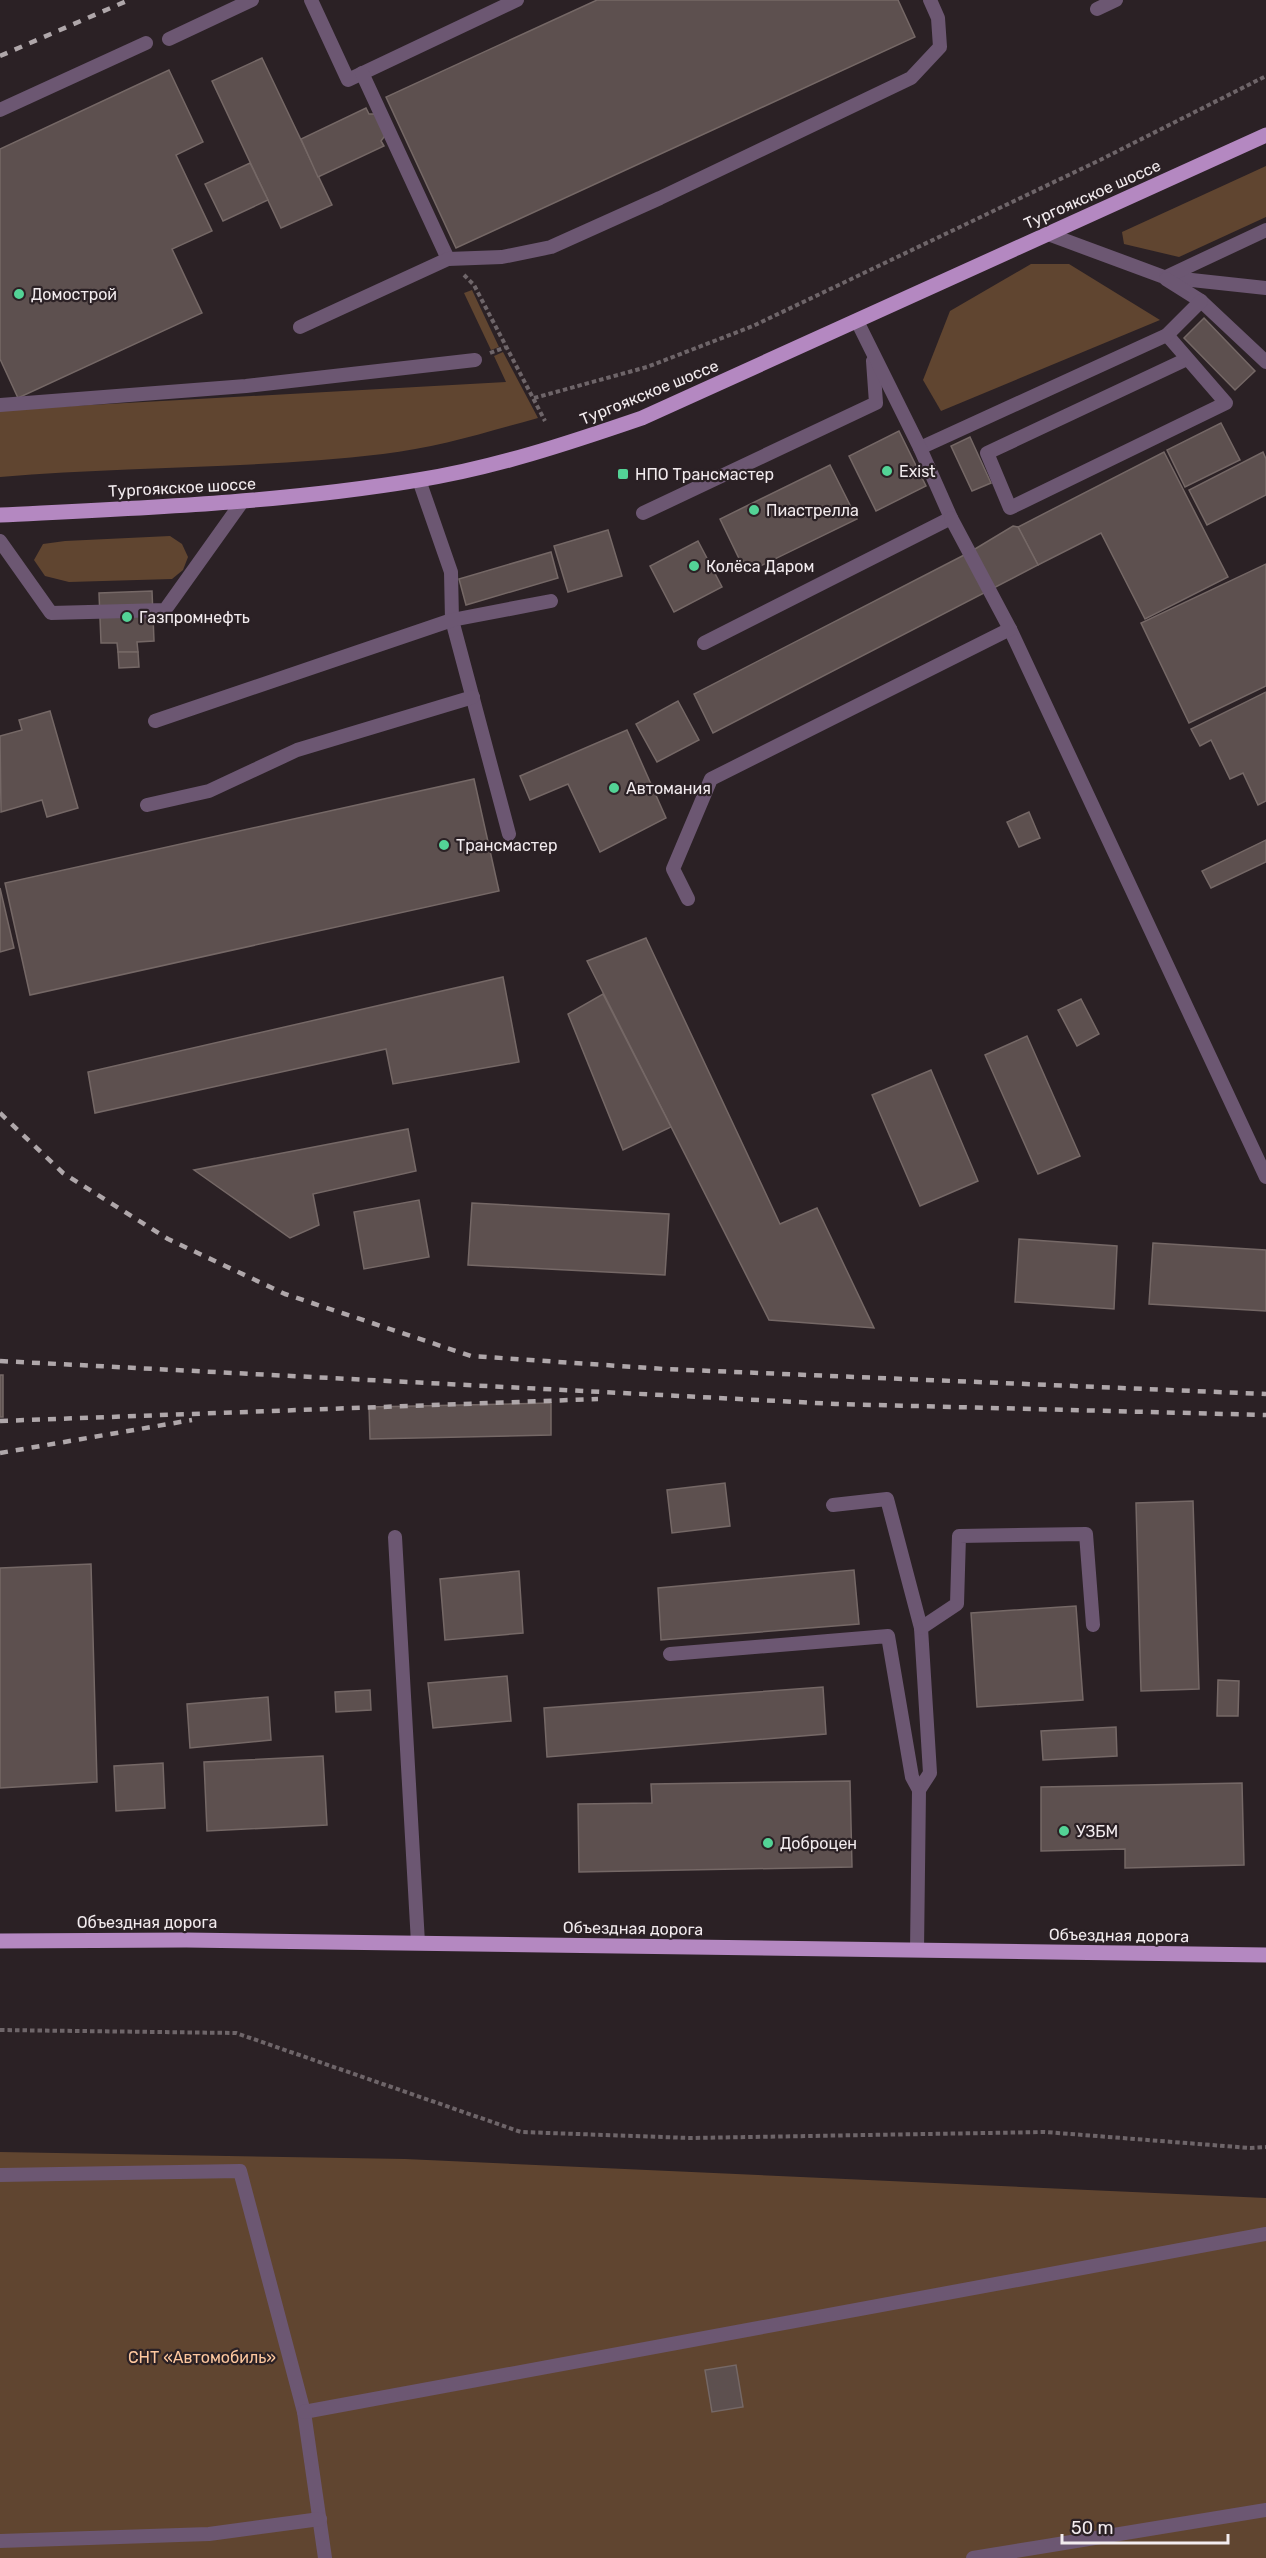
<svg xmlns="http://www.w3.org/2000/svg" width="1266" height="2558" viewBox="0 0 1266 2558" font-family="Rubik,sans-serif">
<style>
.green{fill:#604530}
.building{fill:#5d504f;stroke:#756866;stroke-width:1.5}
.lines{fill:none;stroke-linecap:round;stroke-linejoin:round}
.path{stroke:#6e6569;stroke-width:4;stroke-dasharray:4.5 3;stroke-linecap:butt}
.service{stroke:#6c5772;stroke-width:14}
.primary{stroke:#b488c1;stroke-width:15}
.rail{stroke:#afa7aa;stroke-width:4.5;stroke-dasharray:8 8;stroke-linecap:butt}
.poi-dot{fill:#53d396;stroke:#2b2125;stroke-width:2}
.labels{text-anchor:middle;stroke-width:4.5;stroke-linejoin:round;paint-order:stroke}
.street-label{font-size:16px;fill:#f2ebee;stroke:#2b2125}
.poi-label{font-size:16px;fill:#f2ebee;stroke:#2b2125;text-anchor:start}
.park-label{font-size:16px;fill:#fdc79e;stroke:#2b2125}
</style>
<rect width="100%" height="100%" fill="#2b2125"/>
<g class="green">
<polygon points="1266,166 1266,217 1179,257 1124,244 1122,232"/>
<polygon points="1031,264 1069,264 1160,320 941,411 923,380 950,311"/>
<polygon points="472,290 499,347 491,350 464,293"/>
<path d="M 503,352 L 538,418 C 487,432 436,448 383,454 C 256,469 127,466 0,477 L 0,410 L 506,382 L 494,356 Z"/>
<polygon points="170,536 182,544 188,557 183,570 172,579 69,582 45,576 34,560 43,544 65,541"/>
<polygon points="0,2152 405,2159 1266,2198 1266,2558 0,2558"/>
</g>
<g class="building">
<polygon points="597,0 898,0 915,37 456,248 386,97"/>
<polygon points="262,58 332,205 281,228 212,81"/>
<polygon points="169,70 203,142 176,155 212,231 172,249 202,313 18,398 0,359 0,149"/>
<polygon points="366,108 369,114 378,114 387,133 381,141 384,146 318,177 301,139"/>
<polygon points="250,163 268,200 223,221 205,184"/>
<polygon points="1204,318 1255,371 1235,390 1184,338"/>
<polygon points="1221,423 1240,460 1185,487 1167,450"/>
<polygon points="899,431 926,486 876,511 849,456"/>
<polygon points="970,437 991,483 972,491 951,446"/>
<polygon points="1164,452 1228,577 1145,619 1101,533 1038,565 1018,527"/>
<polygon points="1263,452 1266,459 1266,495 1207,525 1189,490"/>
<polygon points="830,465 857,519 746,573 720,519"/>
<polygon points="1013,526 1018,527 1038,565 713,733 694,694 970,552"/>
<polygon points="608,530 622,576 568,592 554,546"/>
<polygon points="698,541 722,587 674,612 650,566"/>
<polygon points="551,552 558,578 466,605 459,579"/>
<polygon points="1266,564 1266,686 1189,723 1141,623"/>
<polygon points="152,591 154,641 137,642 138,652 118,652 117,643 101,643 99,593"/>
<polygon points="118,652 138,652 139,667 119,668"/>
<polygon points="1266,692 1266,801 1258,805 1243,773 1230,779 1211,740 1200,746 1191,729"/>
<polygon points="678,701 699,740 657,762 636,724"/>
<polygon points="50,711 78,808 47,817 42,800 1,812 0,736 22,730 19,720"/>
<polygon points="627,730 666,818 600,852 568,784 530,800 520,776"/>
<polygon points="474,779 499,891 30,995 5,883"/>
<polygon points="1029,812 1040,838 1019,847 1007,822"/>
<polygon points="1266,840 1266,862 1211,888 1202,871"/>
<polygon points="0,888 14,948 0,952"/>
<polygon points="646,938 780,1224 817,1208 874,1328 769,1320 587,961"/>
<polygon points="503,977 519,1062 393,1084 386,1049 95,1113 88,1072"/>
<polygon points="603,994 671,1127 623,1150 568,1014"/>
<polygon points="1081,999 1099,1034 1077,1046 1058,1010"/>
<polygon points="1027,1036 1080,1156 1038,1174 985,1055"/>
<polygon points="931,1070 978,1181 920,1206 872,1095"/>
<polygon points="408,1129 416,1171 313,1194 319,1225 290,1238 194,1170"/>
<polygon points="419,1200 429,1257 364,1269 354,1212"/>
<polygon points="472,1203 669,1214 665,1275 468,1265"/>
<polygon points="1019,1239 1117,1246 1114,1309 1015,1302"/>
<polygon points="1153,1243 1266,1250 1266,1311 1149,1304"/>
<rect x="0" y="1375" width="3" height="42"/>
<polygon points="551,1403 551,1435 370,1439 369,1407"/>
<polygon points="725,1483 730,1526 672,1533 667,1490"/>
<polygon points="1193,1501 1199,1689 1141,1691 1136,1503"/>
<polygon points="91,1564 97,1782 0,1788 0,1568"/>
<polygon points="854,1570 859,1624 661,1640 658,1588"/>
<polygon points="519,1571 523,1633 445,1640 440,1579"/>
<polygon points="1076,1606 1083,1700 977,1707 971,1613"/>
<polygon points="507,1676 511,1721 433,1728 428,1683"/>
<polygon points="1218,1680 1239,1681 1238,1716 1217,1716"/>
<polygon points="823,1687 826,1734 547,1757 544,1708"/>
<polygon points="370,1690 371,1710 336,1712 335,1692"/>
<polygon points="268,1697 271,1740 190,1748 187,1704"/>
<polygon points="1116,1727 1117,1756 1043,1760 1041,1731"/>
<polygon points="323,1756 327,1825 207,1831 204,1762"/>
<polygon points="163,1763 165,1808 116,1811 114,1766"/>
<polygon points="850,1781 852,1867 579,1872 578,1804 652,1803 651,1784"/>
<polygon points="1242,1783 1244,1865 1125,1868 1125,1849 1041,1851 1041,1787"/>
<polygon points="736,2365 743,2407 712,2412 705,2370"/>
</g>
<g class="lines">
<g class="path">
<polyline points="464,275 474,285 545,421"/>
<polyline points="490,353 506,347"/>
<polyline points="534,398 647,367 753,326 1100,160 1266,76"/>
<polyline points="0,2030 236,2033 521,2132 690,2138 1045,2132 1250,2148 1266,2147"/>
</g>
<g class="service">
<polyline points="311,0 348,80 517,0"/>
<polyline points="1097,9 1116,0"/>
<polyline points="169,39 252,0"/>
<polyline points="362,73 448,259"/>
<polyline points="0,110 146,43"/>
<polyline points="1048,234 1164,277 1266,288"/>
<polyline points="1166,277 1266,230"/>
<polyline points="1166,279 1201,301 1266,362"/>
<polyline points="300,327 448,259 502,257 551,247 660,198 911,78 940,47 938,18 930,0"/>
<polyline points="1167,335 1226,403 1010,508 987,453 1187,359"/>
<polyline points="0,405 246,386 475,360"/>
<polyline points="920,448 1167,335 1201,301"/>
<polyline points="419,480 451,572 452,620 509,834"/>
<polyline points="643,513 876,403 873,361"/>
<polyline points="0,541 51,613 165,610 242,502"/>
<polyline points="1010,629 1266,1177"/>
<polyline points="704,643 951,518 920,448 857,321"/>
<polyline points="155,721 452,620 551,601"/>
<polyline points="147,805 209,791 297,750 473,697"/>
<polyline points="688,899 673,869 711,779 1010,629 951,518"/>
<polyline points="833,1505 887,1499 921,1628 930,1773 919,1790"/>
<polyline points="395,1537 418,1943"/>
<polyline points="921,1628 957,1604 959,1536 1086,1534 1093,1625"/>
<polyline points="670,1654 888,1636 912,1777 919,1790 917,1950"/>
<polyline points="0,2175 240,2171 304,2412 325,2558"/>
<polyline points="304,2412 1266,2234"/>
<polyline points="0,2541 209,2534 320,2519"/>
<polyline points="973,2558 1266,2510"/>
</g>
<g class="primary">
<path d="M 0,515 C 140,508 280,503 418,480 C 494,468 569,443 642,418 L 1266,135"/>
<polyline points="0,1941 186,1940 1266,1955"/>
</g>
<g class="rail">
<polyline points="0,56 129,0"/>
<polyline points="0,1113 63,1173 168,1239 285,1294 471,1356 664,1369 1266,1394"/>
<polyline points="0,1361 836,1404 1266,1415"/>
<polyline points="0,1421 598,1399"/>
<polyline points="0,1453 192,1420"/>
</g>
</g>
<g class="poi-dot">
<circle cx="19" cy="294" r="6"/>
<circle cx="887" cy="471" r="6"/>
<rect x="617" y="468" width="12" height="12" rx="3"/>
<circle cx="754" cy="510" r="6"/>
<circle cx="694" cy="566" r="6"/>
<circle cx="127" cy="617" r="6"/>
<circle cx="614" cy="788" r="6"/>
<circle cx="444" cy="845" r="6"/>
<circle cx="1064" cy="1831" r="6"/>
<circle cx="768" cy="1843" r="6"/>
</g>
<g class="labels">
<g class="street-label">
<text transform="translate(1092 194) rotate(-24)" y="6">Тургоякское шоссе</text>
<text transform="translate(649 392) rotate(-22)" y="6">Тургоякское шоссе</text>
<text transform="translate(182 487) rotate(-3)" y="6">Тургоякское шоссе</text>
<text x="147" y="1928">Объездная дорога</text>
<text transform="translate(633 1928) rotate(1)" y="6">Объездная дорога</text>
<text transform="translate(1119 1935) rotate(1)" y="6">Объездная дорога</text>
</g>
<g class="poi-label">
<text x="31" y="300">Домострой</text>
<text x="899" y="477">Exist</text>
<text x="635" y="480">НПО Трансмастер</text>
<text x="766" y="516">Пиастрелла</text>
<text x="706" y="572">Колёса Даром</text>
<text x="139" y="623">Газпромнефть</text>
<text x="626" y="794">Автомания</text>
<text x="456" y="851">Трансмастер</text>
<text x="1076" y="1837">УЗБМ</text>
<text x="780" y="1849">Доброцен</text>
</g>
<g class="park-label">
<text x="202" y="2363">СНТ «Автомобиль»</text>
</g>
</g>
<path d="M1062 2534v9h166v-9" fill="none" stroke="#f2ebee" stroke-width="3"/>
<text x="1071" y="2534" font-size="18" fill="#f2ebee" stroke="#2b2125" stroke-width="4.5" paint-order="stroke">50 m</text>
</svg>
